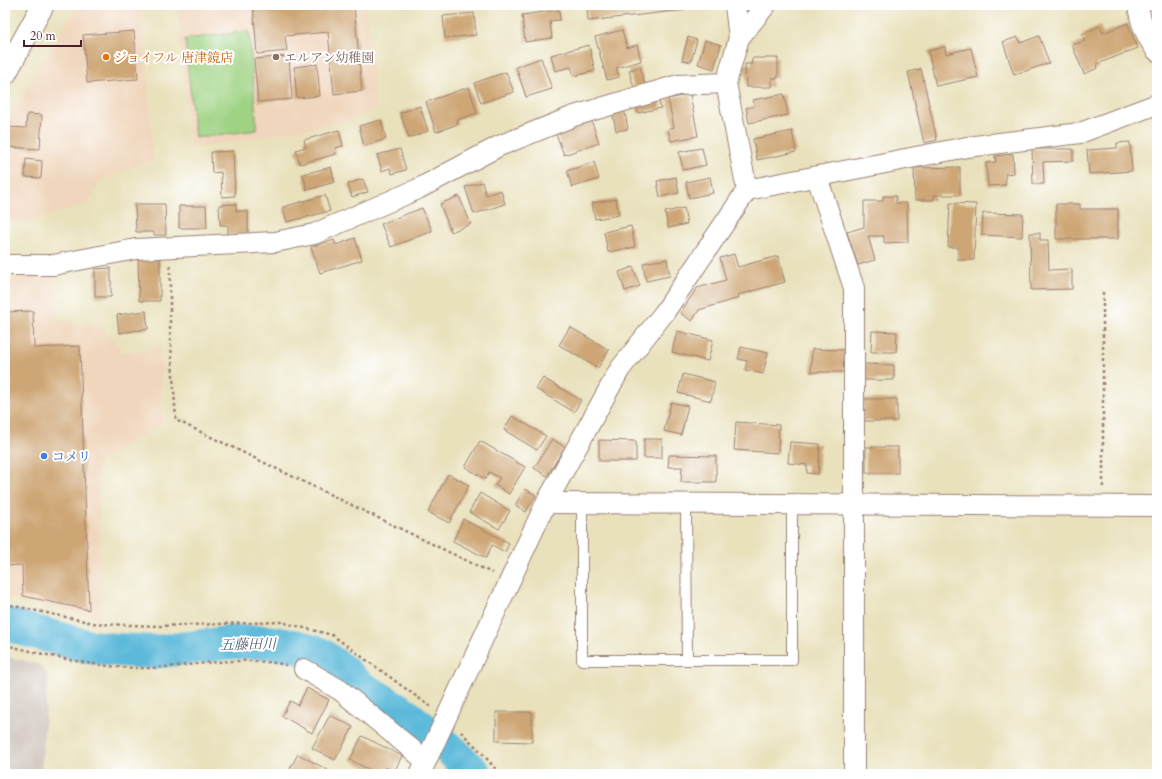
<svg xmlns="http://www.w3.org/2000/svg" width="1162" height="779" viewBox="0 0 1162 779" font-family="Cardo,'Noto Serif JP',serif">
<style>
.built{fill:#f0d6bc}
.industrial{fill:#cec2b9}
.green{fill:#9fd383;stroke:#747957}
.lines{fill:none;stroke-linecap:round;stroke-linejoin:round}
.river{stroke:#5bb9da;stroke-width:34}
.building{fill:#cea675}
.service-casing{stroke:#9a8074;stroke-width:12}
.minor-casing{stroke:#9a8074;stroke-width:22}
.primary-casing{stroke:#9a8074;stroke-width:24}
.path{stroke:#9a8074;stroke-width:2.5;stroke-dasharray:3 3;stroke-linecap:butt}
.service{stroke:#fff;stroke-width:10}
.minor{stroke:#fff;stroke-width:20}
.primary{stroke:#fff;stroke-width:22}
.food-dot{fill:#e8710a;stroke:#fff;stroke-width:1.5}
.education-dot{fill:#8d6e63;stroke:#fff;stroke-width:1.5}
.shop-dot{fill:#3f7fe0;stroke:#fff;stroke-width:1.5}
.labels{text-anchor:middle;stroke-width:4;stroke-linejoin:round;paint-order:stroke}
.food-label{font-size:13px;fill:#c56008;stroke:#fff;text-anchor:start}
.education-label{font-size:13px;fill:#785e54;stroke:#fff;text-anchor:start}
.shop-label{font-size:13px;fill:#366cbe;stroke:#fff;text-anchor:start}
.water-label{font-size:14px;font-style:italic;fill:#515d71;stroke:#fff}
</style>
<rect width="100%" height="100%" fill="#fff"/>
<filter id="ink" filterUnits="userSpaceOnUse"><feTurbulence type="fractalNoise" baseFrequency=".025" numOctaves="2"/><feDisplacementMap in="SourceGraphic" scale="8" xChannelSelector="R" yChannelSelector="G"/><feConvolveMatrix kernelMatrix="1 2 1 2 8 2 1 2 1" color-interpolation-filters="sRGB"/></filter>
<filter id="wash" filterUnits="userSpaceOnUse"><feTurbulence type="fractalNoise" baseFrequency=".012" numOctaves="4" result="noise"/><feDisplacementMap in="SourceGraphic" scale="16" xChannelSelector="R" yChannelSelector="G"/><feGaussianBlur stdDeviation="0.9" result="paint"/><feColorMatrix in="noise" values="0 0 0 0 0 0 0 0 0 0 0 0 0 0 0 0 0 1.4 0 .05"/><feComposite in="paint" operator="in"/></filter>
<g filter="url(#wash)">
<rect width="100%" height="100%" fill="#e9e1bc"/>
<g class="built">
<polygon points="78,5 141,5 154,159 101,179 89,203 28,222 5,221 5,124"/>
<polygon points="177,5 366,5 376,109 340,123 190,149"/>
<polygon points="54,274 56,320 101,327 123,353 161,346 162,424 98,462 101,613 98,618 5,596 5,275"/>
</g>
<polygon class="industrial" points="5,656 40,665 48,676 41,774 5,774"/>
<polygon class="green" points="249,31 257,130 195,138 185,39"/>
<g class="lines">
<polyline class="river" points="5,624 86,646 116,650 155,652 234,642 268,642 298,647 320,654 343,671 358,686 401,711 453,752 475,774"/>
</g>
<g id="blocks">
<g class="building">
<polygon points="253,5 354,5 362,91 334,94 328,32 285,36 287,51 257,54"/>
<polygon points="587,5 684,5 684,10 588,21"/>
<polygon points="559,10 560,20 550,21 552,38 525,42 522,15"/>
<polygon points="474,13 476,35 445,38 443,16"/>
<polygon points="1128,23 1138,48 1097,64 1098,68 1084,74 1072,45 1085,41 1082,34 1100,26 1103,33"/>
<polygon points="622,30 627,48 637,45 641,61 616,68 619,77 607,80 595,37"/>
<polygon points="134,31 138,79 87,83 83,35"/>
<polygon points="1039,36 1049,63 1014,75 1003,42 1018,37 1020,43"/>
<polygon points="688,37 697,40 691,62 682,60"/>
<polygon points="705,40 721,45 714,69 698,64"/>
<polygon points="589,45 595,71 574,76 571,67 555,71 551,55"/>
<polygon points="945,47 946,54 971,48 978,77 936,86 928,51"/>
<polygon points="289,56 292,99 258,102 254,59"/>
<polygon points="541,58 552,89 526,97 516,67"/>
<polygon points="752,58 778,58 778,78 772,78 772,87 746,87 745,64 752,64"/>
<polygon points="317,64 320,96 297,98 294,67"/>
<polygon points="640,67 645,85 634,88 629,70"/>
<polygon points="921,69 937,140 924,143 908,72"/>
<polygon points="506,72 514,92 481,103 474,83"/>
<polygon points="469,87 477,113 457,120 458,124 436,132 426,102"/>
<polygon points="690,94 698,136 671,141 668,129 674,127 668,99"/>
<polygon points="784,94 788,115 749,123 746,108 754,106 753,100"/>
<polygon points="658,99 661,108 638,113 636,105"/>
<polygon points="420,106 428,131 409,138 400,113"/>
<polygon points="624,108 628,129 616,131 612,110"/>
<polygon points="27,114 42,115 40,149 5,147 7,127 26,128"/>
<polygon points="591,119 599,143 564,155 555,131"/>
<polygon points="381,120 386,139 364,146 359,126"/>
<polygon points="339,130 343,146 335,148 336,154 300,164 296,150 306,147 304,140"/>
<polygon points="792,131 796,152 757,160 753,139"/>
<polygon points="1130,142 1132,171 1089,174 1087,150 1117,148 1117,143"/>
<polygon points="702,148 706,165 683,170 679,152"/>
<polygon points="400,149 406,170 392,174 390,168 382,171 377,155"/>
<polygon points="1032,149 1073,149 1073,161 1043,162 1044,184 1033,184"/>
<polygon points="233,151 235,196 222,197 221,172 212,173 211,152"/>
<polygon points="1013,154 1014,173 1005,174 1006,185 988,186 986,163 996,162 995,156"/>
<polygon points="26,159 42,161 41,178 25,177"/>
<polygon points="594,162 599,179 572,187 567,171"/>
<polygon points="331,167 335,182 307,190 303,174"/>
<polygon points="960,167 960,195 934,195 934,200 915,200 914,168"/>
<polygon points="676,177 679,193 660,197 657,181"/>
<polygon points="710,177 713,193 689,198 686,182"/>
<polygon points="363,179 368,192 352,197 348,184"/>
<polygon points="482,182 486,195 501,190 505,204 474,214 465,187"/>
<polygon points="325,195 330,211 287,222 283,207"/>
<polygon points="459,196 471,224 451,232 440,204"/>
<polygon points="883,196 896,196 896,203 907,203 908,242 884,243 884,236 868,236 875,260 858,265 847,232 864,227 864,201 883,201"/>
<polygon points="616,199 619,215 595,219 592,203"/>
<polygon points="950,203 976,204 974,260 958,260 958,247 948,247"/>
<polygon points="135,204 165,204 166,235 154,235 154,232 136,232"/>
<polygon points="236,204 236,211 248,211 248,234 228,235 228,225 220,225 219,205"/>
<polygon points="1056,204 1080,204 1080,209 1118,209 1118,239 1056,239"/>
<polygon points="179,206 206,206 207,228 179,228"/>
<polygon points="422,208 432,231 391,247 381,224"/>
<polygon points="684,208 687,224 668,228 665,212"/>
<polygon points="983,213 1023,214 1022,237 982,235"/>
<polygon points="631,226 635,247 608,252 604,232"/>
<polygon points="1030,233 1040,233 1040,240 1048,240 1049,270 1072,269 1072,289 1031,290"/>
<polygon points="355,238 362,260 320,273 311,247 334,240 336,245"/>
<polygon points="734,254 738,267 778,256 785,282 738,295 739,298 699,310 692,321 680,313 697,288 726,280 720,258"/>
<polygon points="138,257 160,257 160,301 139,301"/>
<polygon points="667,259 670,276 646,281 643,263"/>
<polygon points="633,267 640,286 625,291 619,272"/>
<polygon points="111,268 111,297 95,297 95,269"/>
<polygon points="33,311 34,348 80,346 89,610 23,596 22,565 5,566 5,312"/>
<polygon points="146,311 148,329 119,333 117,315"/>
<polygon points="570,327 609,350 598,368 559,345"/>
<polygon points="677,331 713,340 708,361 672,352"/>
<polygon points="872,331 897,332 896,352 871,352"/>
<polygon points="741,347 768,353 763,374 745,370 747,361 738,359"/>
<polygon points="812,349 845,350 844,372 811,372"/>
<polygon points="864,364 894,365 894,380 864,380"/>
<polygon points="683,374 715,382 711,401 678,393"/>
<polygon points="543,378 581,400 574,412 536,389"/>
<rect x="863" y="399" width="34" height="22"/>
<polygon points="671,402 688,406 681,435 664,431"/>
<polygon points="512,416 546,436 537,450 504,430"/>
<polygon points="736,422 779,425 778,453 734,450"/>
<polygon points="552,439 565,447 547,476 534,468"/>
<rect x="644" y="439" width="18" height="19"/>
<polygon points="599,440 636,441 636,461 599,461"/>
<polygon points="480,441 525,467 509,494 495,485 500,478 489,472 485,479 465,467"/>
<polygon points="790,442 820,444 818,474 807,473 807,465 788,463"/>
<rect x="866" y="447" width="32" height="26"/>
<polygon points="669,455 716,456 716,482 681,482 682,467 668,467"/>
<polygon points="448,474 469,485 449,523 428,512"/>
<polygon points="525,489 536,495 526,512 515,505"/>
<polygon points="480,493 510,511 499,529 469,512"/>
<polygon points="463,519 509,543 505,552 492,545 486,558 453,541"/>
<polygon points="307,688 329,700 312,733 282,716 290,701 298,705"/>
<polygon points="496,712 532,712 532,742 496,741"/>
<polygon points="330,715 353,727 335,760 312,748"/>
<polygon points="362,736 402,756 394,772 385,767 382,774 378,774 350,760"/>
<polygon points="298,754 335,774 287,774"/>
</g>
</g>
</g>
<g filter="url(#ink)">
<use href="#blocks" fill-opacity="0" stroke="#9a8074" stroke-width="1"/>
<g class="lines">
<defs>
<g id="service">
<polyline points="582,503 582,660 792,660 792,504"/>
<polyline points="686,503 687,660"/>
</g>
<g id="minor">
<polyline points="735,5 739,38"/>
<path d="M 1138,5 C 1140,21 1147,38 1157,51"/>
<polyline points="817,177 854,288 854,774"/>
<polyline points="747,190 967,147 1080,133 1157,104"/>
<polyline points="5,265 53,265 136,249 275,242 314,234 418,189 499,146 574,116 678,85 726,83"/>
<polyline points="546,503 1157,506"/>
<polyline points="304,669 340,690 426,761"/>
<polyline points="420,774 546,503 620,369 664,313 747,190 726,83 739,38 766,5"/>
</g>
<polyline id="primary" points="5,74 43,5"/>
</defs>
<use href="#service" class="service-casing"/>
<use href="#minor" class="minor-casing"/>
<use href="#primary" class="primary-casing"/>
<g class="path">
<polyline points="170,266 170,330 176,420 492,573"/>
<polyline points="1103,292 1103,487"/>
<polyline points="5,604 98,624 159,626 281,622 332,635 431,707"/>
<path d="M 5,645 C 52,656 100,669 149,668 C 195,666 240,655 286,665"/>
<polyline points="461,732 481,752 500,774"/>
</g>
<use href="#service" class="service"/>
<use href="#minor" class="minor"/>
<use href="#primary" class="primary"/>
</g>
</g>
<circle class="food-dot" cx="106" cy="57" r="4"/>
<circle class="education-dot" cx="276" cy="57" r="4"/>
<circle class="shop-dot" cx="44" cy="456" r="4"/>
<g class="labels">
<g class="food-label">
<text x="114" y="62">ジョイフル 唐津鏡店</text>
</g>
<g class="education-label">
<text x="284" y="62">エルアン幼稚園</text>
</g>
<g class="shop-label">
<text x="52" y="461">コメリ</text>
</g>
<g class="water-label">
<text transform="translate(248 644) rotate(-1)" y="5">五藤田川</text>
</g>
</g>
<rect width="1162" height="779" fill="none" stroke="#fff" stroke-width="20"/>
<path d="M24 40v6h57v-6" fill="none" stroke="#4a1f2b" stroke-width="2"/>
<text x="30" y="40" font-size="12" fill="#4a1f2b" stroke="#ffffff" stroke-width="3" paint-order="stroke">20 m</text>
</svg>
